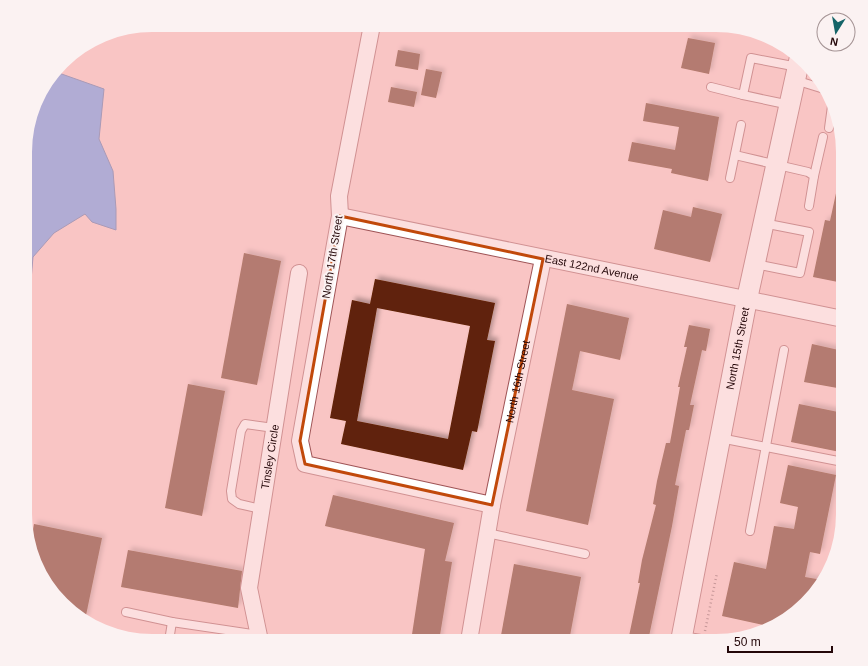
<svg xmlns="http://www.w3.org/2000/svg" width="868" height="666" viewBox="0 0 868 666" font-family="Helvetica,sans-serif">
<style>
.water{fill:#598fe6;stroke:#4966a4}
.building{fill:#602107;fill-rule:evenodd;filter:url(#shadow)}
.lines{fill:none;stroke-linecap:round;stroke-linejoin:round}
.service-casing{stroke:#9f5456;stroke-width:10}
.minor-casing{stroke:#9f5456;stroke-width:18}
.tertiary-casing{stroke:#9f5456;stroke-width:22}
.path{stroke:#896162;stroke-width:2.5;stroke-dasharray:1 3;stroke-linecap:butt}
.service{stroke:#fff;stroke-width:8}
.minor{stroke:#fff;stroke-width:16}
.tertiary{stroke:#fff;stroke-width:20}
.marked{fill:none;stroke:#c1490b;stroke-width:3;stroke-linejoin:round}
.labels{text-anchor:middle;stroke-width:4;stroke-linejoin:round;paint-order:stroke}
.street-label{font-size:11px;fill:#240709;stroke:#fbf2f2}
</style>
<defs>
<filter id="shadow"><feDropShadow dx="3.5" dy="-3.5" stdDeviation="2" flood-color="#0004"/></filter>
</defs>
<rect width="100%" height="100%" fill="#f9c5c4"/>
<polygon class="water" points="56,72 104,89 99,139 113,171 116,209 116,230 92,222 85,214 54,233 33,257 29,304 26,317 26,136 42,89"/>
<g class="building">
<polygon points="688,38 715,43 709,74 681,68"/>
<polygon points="398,50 420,54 418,70 395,66"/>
<polygon points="426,69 442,72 436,98 421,95"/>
<polygon points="391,87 417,92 414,107 388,102"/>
<polygon points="646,103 719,117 708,181 671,173 672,169 628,161 632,142 675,150 679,127 643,121"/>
<polygon points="838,184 843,185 843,283 813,277 825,220 830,221"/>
<polygon points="693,207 722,214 710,262 654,249 663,210 691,217"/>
<polygon points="244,253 281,261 257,385 221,378"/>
<path d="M 375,279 L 495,303 L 487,340 L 495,341 L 477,432 L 472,431 L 463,470 L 341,444 L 346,421 L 330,418 L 352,300 L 370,304 ZM 377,308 L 470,326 L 448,439 L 357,421 Z"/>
<polygon points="567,304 629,318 620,360 580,351 572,390 614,399 588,525 526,511"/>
<polygon points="689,325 710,329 706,351 702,350 690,405 694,405 689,430 686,430 675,485 679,486 672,526 648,641 628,641 640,583 638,583 642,560 656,505 653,504 657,481 666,443 670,443 680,387 678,387 687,347 684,347"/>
<polygon points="812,344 843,351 843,389 804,382"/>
<polygon points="188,384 225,391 202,516 165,508"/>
<polygon points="799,404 843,413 843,438 840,452 791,442"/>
<polygon points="788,465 836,475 820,554 810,552 805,577 822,580 812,597 773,627 722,616 734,562 766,569 774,526 794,529 798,507 780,503"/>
<polygon points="333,495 454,523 445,561 452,562 439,641 411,641 425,549 325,526"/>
<polygon points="34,524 102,538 85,620 69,610 38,570 31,542"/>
<polygon points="128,550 242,571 238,608 121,587"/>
<polygon points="514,564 581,577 569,641 500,641"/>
</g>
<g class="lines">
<defs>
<g id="service">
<polyline points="354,25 372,28"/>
<polyline points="795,80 824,89"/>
<polyline points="711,87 743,95"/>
<polyline points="790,105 743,95 751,58 798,67"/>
<polyline points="829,128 832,106"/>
<polyline points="735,155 808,172 814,176 809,206"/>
<polyline points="814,176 823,137"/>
<polyline points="730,178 741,125"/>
<polyline points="755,264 800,273 809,232 763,223"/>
<polyline points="720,438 843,462"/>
<polyline points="261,509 239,504 232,499 231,491 241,431 245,424 274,428"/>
<polyline points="750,531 784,350"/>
<polyline points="487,533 585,554"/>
<polyline points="126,612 172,622"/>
<polyline points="682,636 713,641"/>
<polyline points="169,641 172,622 259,635"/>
</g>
<g id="minor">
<polyline points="372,25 339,196 340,216 300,441 305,464 492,505"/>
<path id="s1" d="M 340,216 L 843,319"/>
<path id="s2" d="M 260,641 L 249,588 L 299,273"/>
<path id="s3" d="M 469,641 L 492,505 L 543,259"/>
</g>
<g id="tertiary">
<path id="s4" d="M 681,641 L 747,299 L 800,57"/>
</g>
</defs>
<use href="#service" class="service-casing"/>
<use href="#minor" class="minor-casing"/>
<use href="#tertiary" class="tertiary-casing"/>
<polyline class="path" points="705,631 717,573"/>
<use href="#service" class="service"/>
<use href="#minor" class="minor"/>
<use href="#tertiary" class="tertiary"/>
</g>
<path d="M0 0H868V666H0ZM 340,216 L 543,259 L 492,505 L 305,464 L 300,441 Z" fill="#f9c5c4" fill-opacity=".55" fill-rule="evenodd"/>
<path class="marked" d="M 340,216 L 543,259 L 492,505 L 305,464 L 300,441 Z"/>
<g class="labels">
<g class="street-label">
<text transform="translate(332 257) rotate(-81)" y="4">North 17th Street</text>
<text dy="4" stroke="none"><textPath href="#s1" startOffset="257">East 122nd Avenue</textPath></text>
<text dy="4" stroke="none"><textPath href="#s4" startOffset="298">North 15th Street</textPath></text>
<text dy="4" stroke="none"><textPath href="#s3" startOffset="264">North 16th Street</textPath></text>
<text dy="4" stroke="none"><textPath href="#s2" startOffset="187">Tinsley Circle</textPath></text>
</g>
</g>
<path d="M0 0H868V666H0ZM152 32H716A120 120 0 0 1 836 152V514A120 120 0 0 1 716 634H152A120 120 0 0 1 32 514V152A120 120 0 0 1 152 32Z" fill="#fbf2f2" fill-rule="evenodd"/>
<g transform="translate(836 32) rotate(191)"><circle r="19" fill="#fbf2f2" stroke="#a59495"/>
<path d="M0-3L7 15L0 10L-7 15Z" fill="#156468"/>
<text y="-6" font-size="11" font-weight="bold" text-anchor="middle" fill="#240709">N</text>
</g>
<path d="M728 646v6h104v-6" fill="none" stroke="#240709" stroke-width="2"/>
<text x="734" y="646" font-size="12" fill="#240709" stroke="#fbf2f2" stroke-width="3" paint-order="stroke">50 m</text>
</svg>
